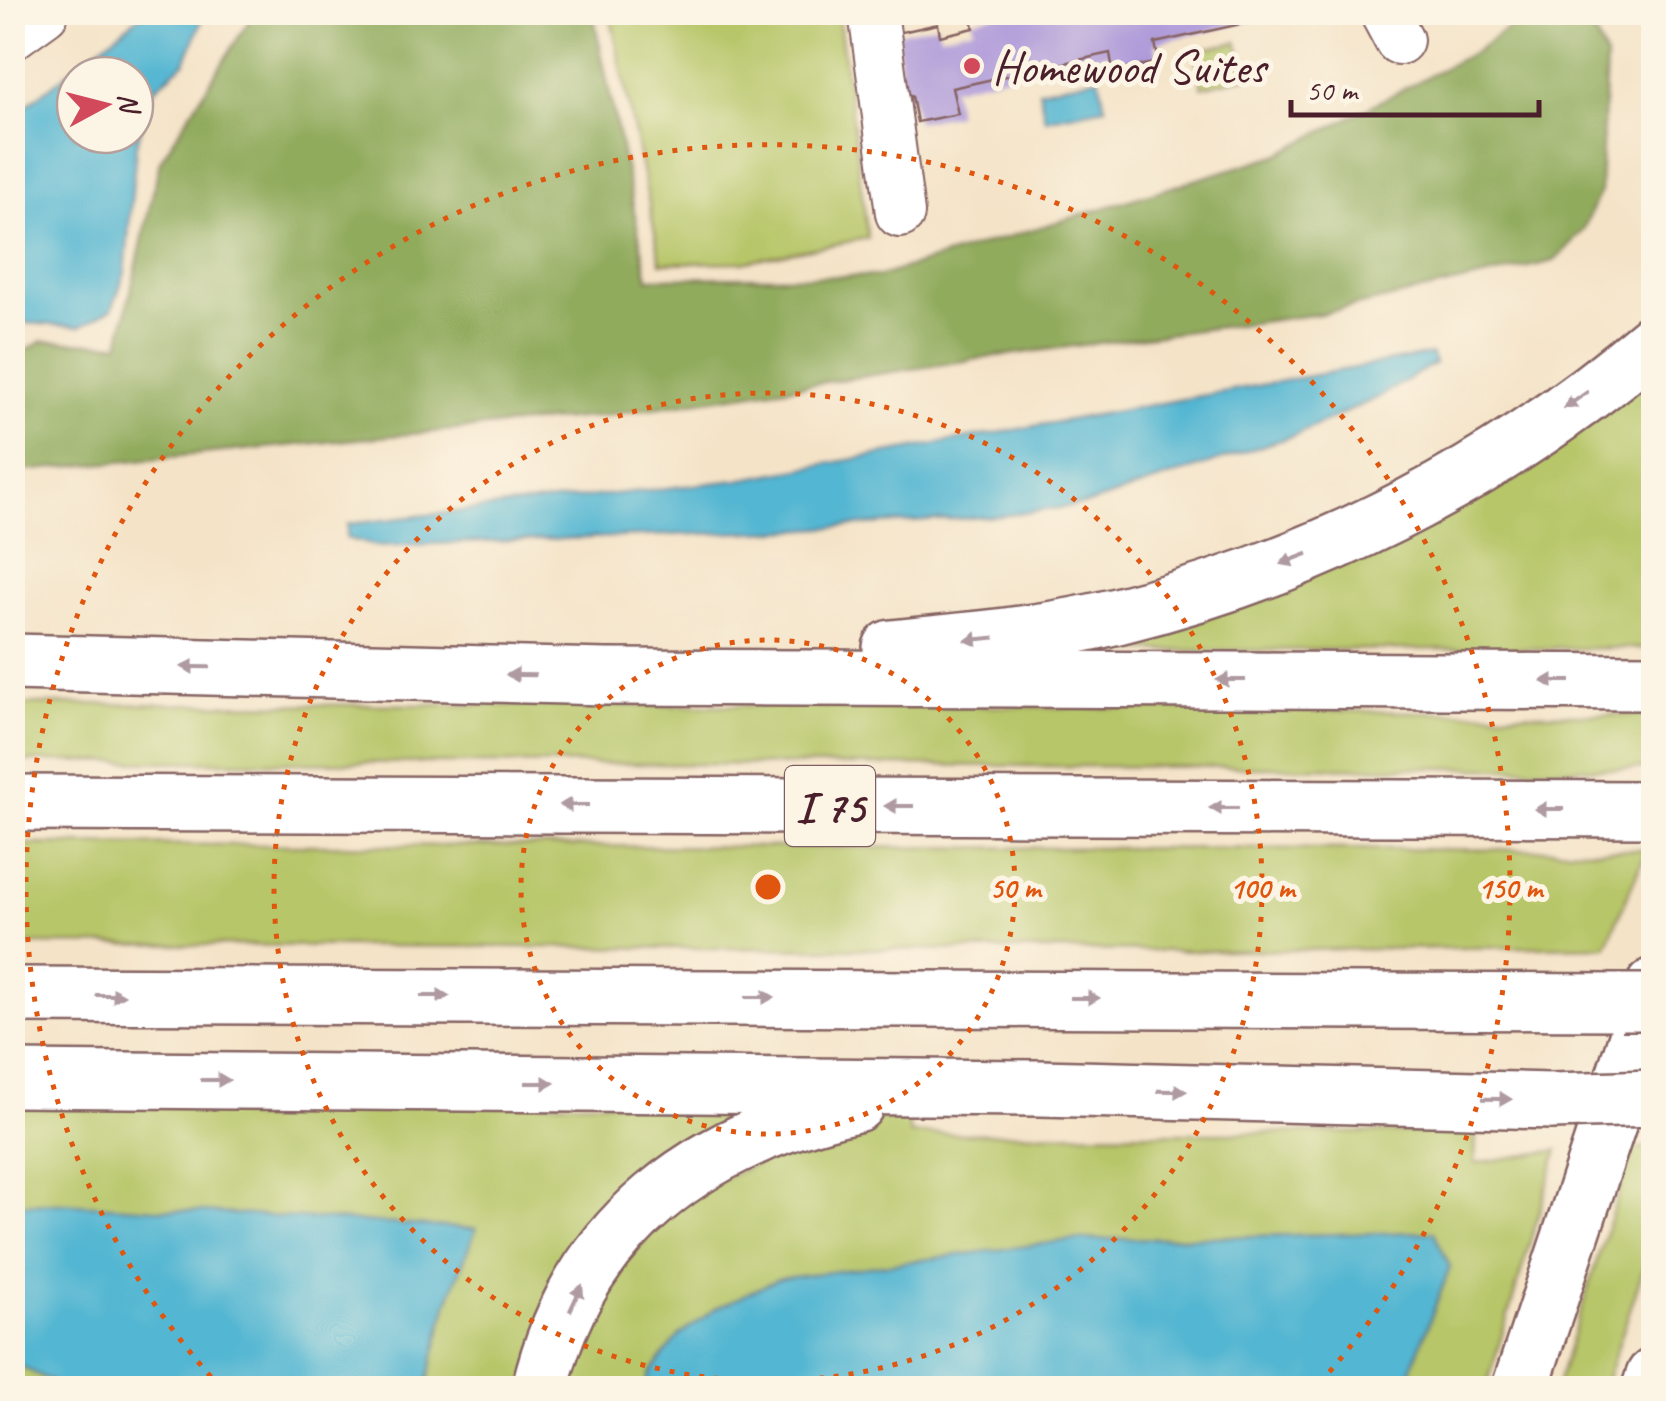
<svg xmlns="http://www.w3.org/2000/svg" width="1666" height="1401" viewBox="0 0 1666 1401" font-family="Caveat,sans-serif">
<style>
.green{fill:#b7c669;stroke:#80724a;stroke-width:2.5}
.forest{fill:#91ab5d;stroke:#6e6544;stroke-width:2.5}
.water{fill:#53b6d2;stroke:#4e6a7e;stroke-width:2.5;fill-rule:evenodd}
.building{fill:#ae99d9}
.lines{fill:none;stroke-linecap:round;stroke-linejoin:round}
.minor-casing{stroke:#866462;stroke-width:52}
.highway-casing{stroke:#866462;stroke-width:60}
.minor{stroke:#fff;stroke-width:48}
.highway{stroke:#fff;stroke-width:55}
.highway-bridge-casing{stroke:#866462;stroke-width:60;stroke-linecap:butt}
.highway-bridge{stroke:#fff;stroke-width:55}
.oneway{fill:#ae9aa0}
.ring{fill:none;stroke:#e0560e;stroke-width:5;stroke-dasharray:5 10}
.poi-dot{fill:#d1495b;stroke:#fcf5e5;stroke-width:4}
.labels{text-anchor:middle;stroke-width:10;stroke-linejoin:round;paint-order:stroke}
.shield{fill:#fcf5e5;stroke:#7f5f63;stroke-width:2.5}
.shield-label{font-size:45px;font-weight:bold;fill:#4a1f2b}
.poi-label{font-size:48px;fill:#4a1f2b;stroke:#fcf5e5;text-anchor:start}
.centre{fill:#e0560e;stroke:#fcf5e5;stroke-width:5}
.ring-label{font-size:30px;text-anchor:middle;font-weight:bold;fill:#e0560e;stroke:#fcf5e5;stroke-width:10;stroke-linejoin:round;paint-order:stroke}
</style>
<rect width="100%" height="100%" fill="#fcf5e5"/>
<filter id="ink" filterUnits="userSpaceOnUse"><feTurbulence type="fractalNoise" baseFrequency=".01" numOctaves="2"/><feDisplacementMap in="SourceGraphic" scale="20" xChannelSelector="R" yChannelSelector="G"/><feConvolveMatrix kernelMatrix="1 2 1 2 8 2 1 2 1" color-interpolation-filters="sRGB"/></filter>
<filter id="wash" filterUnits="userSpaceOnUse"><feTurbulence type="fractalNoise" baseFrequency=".0048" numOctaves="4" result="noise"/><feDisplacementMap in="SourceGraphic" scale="40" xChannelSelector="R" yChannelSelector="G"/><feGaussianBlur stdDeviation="2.25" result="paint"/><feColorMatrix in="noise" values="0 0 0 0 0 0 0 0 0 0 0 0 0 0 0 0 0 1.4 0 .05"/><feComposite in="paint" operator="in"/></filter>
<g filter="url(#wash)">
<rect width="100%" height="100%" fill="#f4e3c7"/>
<g class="green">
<polygon points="610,13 838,13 868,238 742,262 661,263"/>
<polygon points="1237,42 1246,77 1202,87 1194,51"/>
<polygon points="1653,367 1653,648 1102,651 1103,639"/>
<polygon points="13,704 979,706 1654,715 1653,769 13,761"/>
<polygon points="13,844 1647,850 1606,946 1227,951 13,944"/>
<polygon points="744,1101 743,1117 520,1388 426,1388 448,1301 475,1229 13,1204 12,1106"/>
<path d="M 908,1116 L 910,1134 L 1476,1132 L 1475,1163 L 1558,1150 L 1486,1388 L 1404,1388 L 1450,1267 L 1433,1232 L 1072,1240 L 715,1309 C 686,1331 657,1354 644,1388 L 563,1388 L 608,1281 L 688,1193 L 856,1122 Z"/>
<polygon points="1653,1147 1653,1240 1604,1388 1556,1388 1633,1148"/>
<polygon points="12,1362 65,1388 13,1388"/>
</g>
<polygon class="forest" points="254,13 593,13 648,278 880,276 1277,155 1476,51 1529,13 1585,13 1606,58 1600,192 1583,230 1554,261 1320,314 991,357 600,416 13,472 13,357 43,341 119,344 160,161"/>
<g class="water">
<path d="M 145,12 L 205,13 L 185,62 L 153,90 L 136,146 L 125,273 L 112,309 L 80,327 L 13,322 L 13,116 ZM 75,75 L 135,75 L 135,135 L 75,135 Z"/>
<polygon points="1099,77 1105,107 1045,119 1039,90"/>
<polygon points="1431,354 1435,363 1377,398 1298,434 1088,504 1001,516 777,531 377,546 346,538 348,524 738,480"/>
<polygon points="61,1203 476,1229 448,1301 426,1388 65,1388 12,1362 13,1204"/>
<polygon points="1434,1232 1450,1267 1404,1388 644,1388 649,1374 680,1335 715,1309 778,1279 1072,1240"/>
</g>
<g id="blocks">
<polygon class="building" points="1006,12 1314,12 1315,14 1273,23 1272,17 1155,43 1159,62 1113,71 1110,53 952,88 958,114 917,122 912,96 902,99 897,33 938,24 940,36 974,28 972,20"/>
</g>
</g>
<g filter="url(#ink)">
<use href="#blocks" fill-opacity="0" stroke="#866462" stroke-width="2.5"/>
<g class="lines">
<defs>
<g id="minor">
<polyline points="873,12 900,213"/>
<polyline points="1384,12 1399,40"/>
<polyline points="12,35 44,12"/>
</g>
<g id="highway">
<path d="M 891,648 C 966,640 1043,635 1117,616 C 1316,567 1497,474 1654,341"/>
<polyline points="12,662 606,677 1654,682"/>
<polyline points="12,803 1654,809"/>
<polyline points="12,995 1622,1002"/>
<polyline points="12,1079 1040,1088 1552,1101"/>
<path d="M 540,1388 C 578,1226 701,1139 856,1104"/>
<polyline points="1520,1388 1654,986"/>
<polyline points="1650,1388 1654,1376"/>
</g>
</defs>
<use href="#minor" class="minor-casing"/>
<use href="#highway" class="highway-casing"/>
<use href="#minor" class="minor"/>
<use href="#highway" class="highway"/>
<defs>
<g id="highway-bridge">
<polyline points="1622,1002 1654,1002"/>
<polyline points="1552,1101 1654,1098"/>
</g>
</defs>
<use href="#highway-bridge" class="highway-bridge-casing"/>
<use href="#highway-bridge" class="highway-bridge"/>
</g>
<defs><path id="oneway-solid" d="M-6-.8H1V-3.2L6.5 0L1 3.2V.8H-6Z" transform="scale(2.5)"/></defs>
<g class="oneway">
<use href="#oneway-solid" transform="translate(1576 400) rotate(145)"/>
<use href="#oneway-solid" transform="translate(1294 559) rotate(159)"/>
<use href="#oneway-solid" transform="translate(980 639) rotate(174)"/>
<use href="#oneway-solid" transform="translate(196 667) rotate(-179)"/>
<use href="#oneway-solid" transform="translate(521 675) rotate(-179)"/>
<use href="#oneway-solid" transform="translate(1231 680) rotate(-180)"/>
<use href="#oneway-solid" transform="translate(1556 681) rotate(-180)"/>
<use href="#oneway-solid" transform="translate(574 805) rotate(-180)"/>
<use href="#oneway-solid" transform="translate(899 806) rotate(-180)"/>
<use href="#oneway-solid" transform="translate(1224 808) rotate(-180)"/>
<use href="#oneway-solid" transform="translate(1549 809) rotate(-180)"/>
<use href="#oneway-solid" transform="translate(110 995)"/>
<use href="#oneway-solid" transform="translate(435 996)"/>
<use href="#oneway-solid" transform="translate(760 997)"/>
<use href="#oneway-solid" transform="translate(1085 998)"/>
<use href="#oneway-solid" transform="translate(215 1080)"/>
<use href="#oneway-solid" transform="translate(540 1083)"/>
<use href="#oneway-solid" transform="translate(1172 1091) rotate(1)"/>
<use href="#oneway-solid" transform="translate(1497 1099) rotate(1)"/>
<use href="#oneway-solid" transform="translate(576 1298) rotate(-65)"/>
</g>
</g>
<g class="ring">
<circle cx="768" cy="887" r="247"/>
<circle cx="768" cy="887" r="494"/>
<path d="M221 1388A742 742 0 1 1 1315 1388"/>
</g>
<circle class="poi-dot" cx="972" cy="66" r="10"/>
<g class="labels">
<rect class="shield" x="785" y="766" width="90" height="80" rx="8"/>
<g class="shield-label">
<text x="830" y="822">I 75</text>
</g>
<g class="poi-label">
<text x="992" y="83">Homewood Suites</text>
</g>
</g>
<circle cx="768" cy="887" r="15" class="centre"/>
<g class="ring-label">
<text x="1015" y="898">50 m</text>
<text x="1262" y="898">100 m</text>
<text x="1510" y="898">150 m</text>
</g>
<rect width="1666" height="1401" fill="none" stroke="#fcf5e5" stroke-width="50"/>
<g transform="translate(105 105) rotate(83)"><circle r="48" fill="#fcf5e5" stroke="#b59f9b" stroke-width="2.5"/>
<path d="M0-8L18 38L0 25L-18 38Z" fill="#d1495b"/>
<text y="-15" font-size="28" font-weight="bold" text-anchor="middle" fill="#4a1f2b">N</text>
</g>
<path d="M1291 100v15h248v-15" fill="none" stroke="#4a1f2b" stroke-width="5"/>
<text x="1306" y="100" font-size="30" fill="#4a1f2b" stroke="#fcf5e5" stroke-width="8" paint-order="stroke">50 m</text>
</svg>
